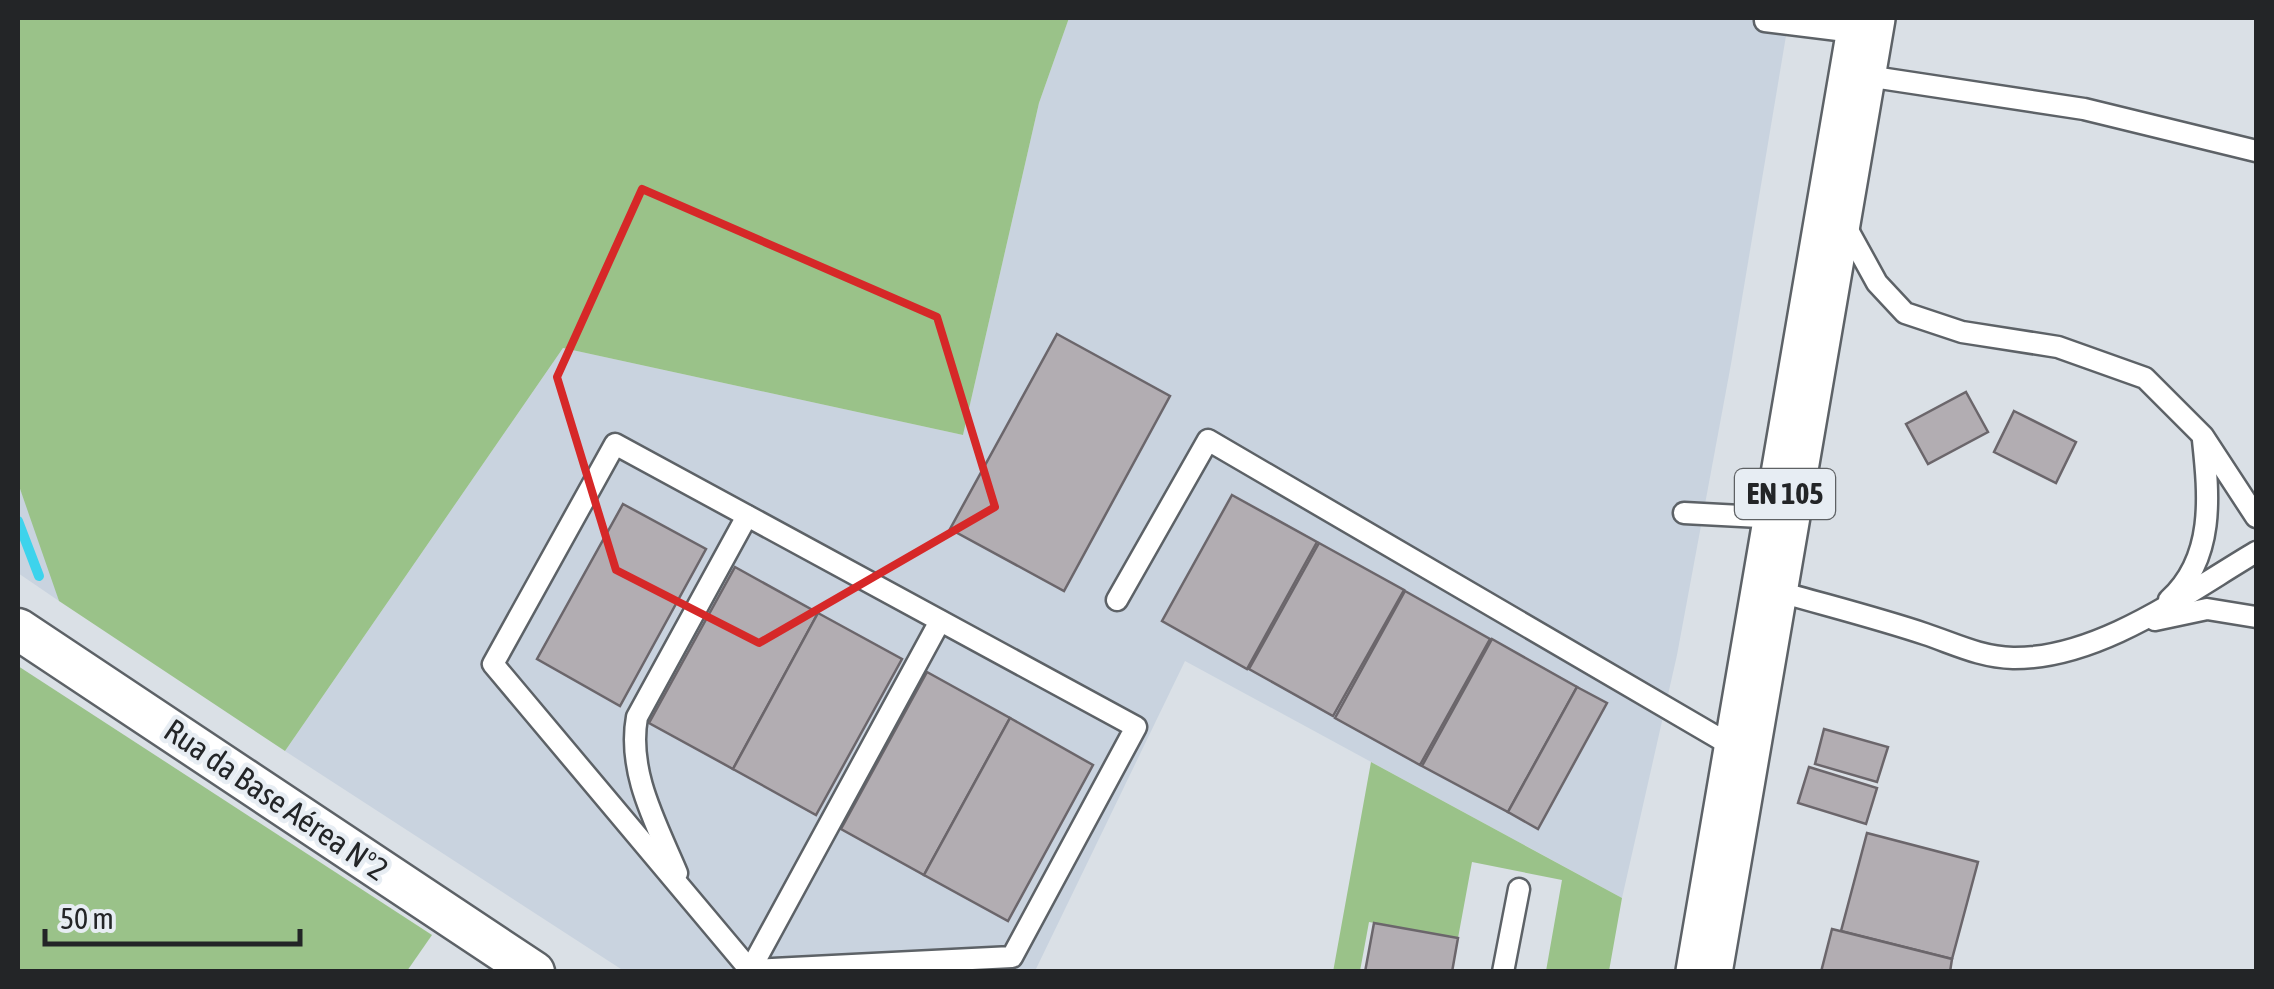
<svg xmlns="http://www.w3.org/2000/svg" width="2274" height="989" viewBox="0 0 2274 989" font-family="'Asap Condensed',sans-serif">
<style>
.built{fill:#c9d3df}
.green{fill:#9ac289}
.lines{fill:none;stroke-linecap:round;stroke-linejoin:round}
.stream{stroke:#3dd3ec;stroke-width:10}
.building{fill:#b2adb2;stroke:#6b666b;stroke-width:2.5}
.lane-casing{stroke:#5d6267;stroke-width:25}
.street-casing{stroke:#5d6267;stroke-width:45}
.primary-casing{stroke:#5d6267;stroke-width:60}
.lane{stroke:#fff;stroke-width:20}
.street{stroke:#fff;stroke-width:40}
.primary{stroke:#fff;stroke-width:55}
.marked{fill:none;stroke:#d62828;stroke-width:8;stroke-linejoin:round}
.labels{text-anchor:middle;stroke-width:9;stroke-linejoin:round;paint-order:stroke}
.shield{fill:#e7edf3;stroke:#5e6164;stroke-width:2.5}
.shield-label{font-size:30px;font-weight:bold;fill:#232527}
.street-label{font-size:32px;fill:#232527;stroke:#e7edf3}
</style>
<rect width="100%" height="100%" fill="#dae0e6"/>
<g class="built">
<polygon points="1069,18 1789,18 1731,364 1677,655 1622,898 1185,661 1035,971 624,971 285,751 563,348 963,435 1039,103"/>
<polygon points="18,483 48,563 59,601 18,573"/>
</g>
<g class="green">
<polygon points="18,18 1069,18 1039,103 963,435 563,348 285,751 59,601 18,483"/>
<polygon points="18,666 432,935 407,971 18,971"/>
<polygon points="1371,762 1622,898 1609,971 1546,971 1562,880 1472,862 1458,938 1369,922 1360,971 1333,972"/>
</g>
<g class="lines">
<polyline class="stream" points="18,521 39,576"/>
</g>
<g class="building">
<polygon points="1057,334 1170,396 1064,591 950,529"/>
<polygon points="1966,392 1988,432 1928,464 1906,424"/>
<polygon points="2014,411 2076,442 2056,483 1994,452"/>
<polygon points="1232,495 1317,542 1247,669 1162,621"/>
<polygon points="623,504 706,549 620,706 537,659"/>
<polygon points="1319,543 1404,590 1333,716 1249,669"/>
<polygon points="735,567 818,613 733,769 649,723"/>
<polygon points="1405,591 1490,639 1420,765 1335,718"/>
<polygon points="818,613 902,659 816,815 733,769"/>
<polygon points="1492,639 1577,687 1508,812 1422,766"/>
<polygon points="927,672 1010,718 924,875 841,829"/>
<polygon points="1577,687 1607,703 1538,829 1508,812"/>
<polygon points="1010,718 1093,765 1008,921 924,875"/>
<polygon points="1824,729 1888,747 1877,782 1815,764"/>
<polygon points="1809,767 1877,788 1866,824 1798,803"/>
<polygon points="1867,833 1978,862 1952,959 1841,931"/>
<polygon points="1374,923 1458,938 1452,972 1365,972"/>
<polygon points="1832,929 1952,959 1950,972 1821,972"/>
</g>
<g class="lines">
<defs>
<g id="lane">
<polyline points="1765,21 1862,33"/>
<polyline points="1860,75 2084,109 2256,151"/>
<polyline points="1844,223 1877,283 1905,313 1962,332 2058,347 2145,378 2203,436 2256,517"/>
<polygon points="615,444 1136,727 1012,957 750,970 493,664"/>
<polyline points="1684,513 1779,518"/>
<path d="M 1770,589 C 1821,604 1874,617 1925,634 C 1955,644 1980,657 2013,658 C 2099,659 2185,594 2256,552"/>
<polyline points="1117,600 1208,440 1739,750"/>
<path d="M 2169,600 C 2215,558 2209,496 2203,440"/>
<polyline points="2155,620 2207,609 2256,617"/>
<path d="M 677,873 C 656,823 627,772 637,717 L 747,516"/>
<polyline points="749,972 940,621"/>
<polyline points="1503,972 1519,889"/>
</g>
<polyline id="street" points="18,629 534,972"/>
<polyline id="primary" points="1704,972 1867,18"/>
</defs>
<use href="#lane" class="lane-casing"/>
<use href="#street" class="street-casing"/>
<use href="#primary" class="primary-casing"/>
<use href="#lane" class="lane"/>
<use href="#street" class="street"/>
<use href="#primary" class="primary"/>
</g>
<path class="marked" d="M 642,189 L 937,317 L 995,507 L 759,643 L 616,570 L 557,377 Z"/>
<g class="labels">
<rect class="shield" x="1735" y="469" width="100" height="50" rx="8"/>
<g class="shield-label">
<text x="1785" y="504">EN 105</text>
</g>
<g class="street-label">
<text transform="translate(276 800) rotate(34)" y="11">Rua da Base Aérea Nº2</text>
</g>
</g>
<rect width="2274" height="989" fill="none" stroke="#232527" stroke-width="40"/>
<path d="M45 929v15h255v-15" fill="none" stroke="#232527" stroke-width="5"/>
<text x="60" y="929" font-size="30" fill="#232527" stroke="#e7edf3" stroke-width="8" paint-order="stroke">50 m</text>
</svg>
